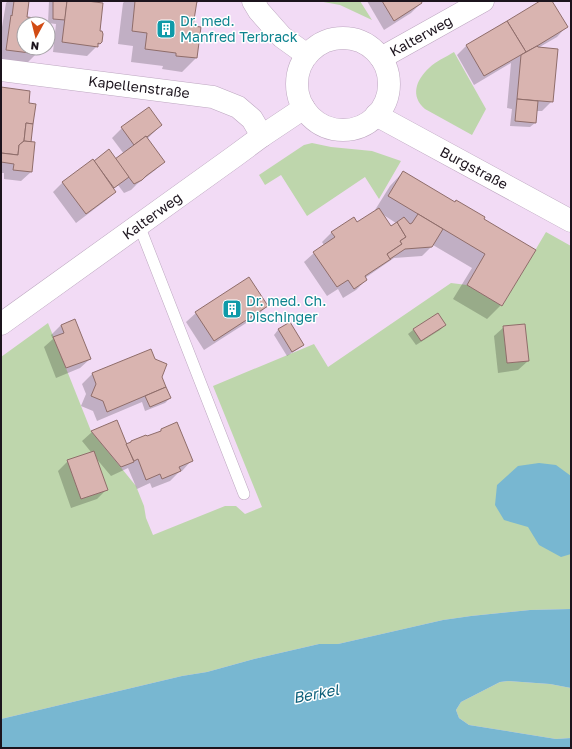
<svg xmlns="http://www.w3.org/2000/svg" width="572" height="749" viewBox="0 0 572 749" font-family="'Golos Text',sans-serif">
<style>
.green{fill:#bed6ac}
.water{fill:#78b7d1}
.shadow{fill:#0003;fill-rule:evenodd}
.building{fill:#d9b4b0;stroke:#8f6d6a}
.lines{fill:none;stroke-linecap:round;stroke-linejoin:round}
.service-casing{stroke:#bda7c0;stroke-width:12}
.minor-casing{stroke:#bda7c0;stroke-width:23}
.tertiary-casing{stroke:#bda7c0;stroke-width:23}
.secondary-casing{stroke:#bda7c0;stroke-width:23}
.service{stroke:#fff;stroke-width:11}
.minor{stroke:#fff;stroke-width:22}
.tertiary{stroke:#fff;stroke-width:22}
.secondary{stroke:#fff;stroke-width:22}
.labels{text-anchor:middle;stroke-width:3;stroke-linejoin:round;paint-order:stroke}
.culture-label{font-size:14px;fill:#0d838f;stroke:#fff;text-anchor:start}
.street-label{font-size:14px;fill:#1c141d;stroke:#fff}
.water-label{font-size:15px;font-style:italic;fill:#0c5f7a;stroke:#fff}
</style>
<rect width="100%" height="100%" fill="#f2dbf5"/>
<g class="green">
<polygon points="318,1 360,1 372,20 340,5"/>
<path d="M 454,52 L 486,109 L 472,135 L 425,109 C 410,96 416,80 429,68 C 436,61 446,57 454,52 Z"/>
<polygon points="312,143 331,147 372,151 401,161 379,199 365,177 307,216 281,175 265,185 259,175 304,145"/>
<polygon points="546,232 571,246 571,609 530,610 471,616 443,620 338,644 319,644 254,659 207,672 182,676 1,719 1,357 48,323 91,431 136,486 144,506 146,518 153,535 225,506 236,506 245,514 262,507 213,386 314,344 328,367 451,283 467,285 502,306"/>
<polygon points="508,681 550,684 571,688 571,738 556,739 469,725 459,718 456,710 461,702 500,682"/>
</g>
<g class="water">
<polygon points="539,463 556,465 571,476 571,554 561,557 539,545 528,527 504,520 495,505 497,485 518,466"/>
<polygon points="571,609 571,688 550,684 508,681 500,682 461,702 456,710 459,718 469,725 556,739 571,738 571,748 1,748 1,719 182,676 207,672 254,659 319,644 338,644 443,620 471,616 530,610"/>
</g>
<g class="shadow">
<polygon points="8,1 28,1 26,18 40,24 24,24 24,48 37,48 37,53 27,63 1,60 1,33 6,3"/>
<polygon points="49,1 89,1 88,2 99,32 101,42 87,56 53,52 56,24 48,23"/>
<polygon points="125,1 199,1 195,5 192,27 196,58 182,72 162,69 163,66 131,62 133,46 118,44 123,3"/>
<polygon points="367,1 419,1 421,3 411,13 384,30"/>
<polygon points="542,1 550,1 566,27 557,37 538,48 552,101 542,111 536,111 535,123 530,127 510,126 512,109 507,108 511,63 474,85 457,55 467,45"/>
<polygon points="1,88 30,143 31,172 21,181 4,179 4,173 1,173"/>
<polygon points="149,109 161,125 147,139 164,162 154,171 137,184 131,190 124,193 118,185 113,189 115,192 105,201 76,223 53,192 63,182 93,162 116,160 124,154 112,138 122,128"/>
<path d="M 403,172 L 455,203 L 483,218 L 501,305 L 487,319 L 453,299 L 472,268 L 433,245 L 422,256 L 394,258 L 365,278 L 366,280 L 356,290 L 343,298 L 338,289 L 327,296 L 304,262 L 314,253 L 324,245 L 322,242 L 332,232 L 357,224 L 376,211 L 375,210 L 390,186 ZM 382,214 L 396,223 L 390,227 Z"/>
<polygon points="267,306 257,316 204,350 186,322 196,313"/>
<polygon points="438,314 445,325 440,330 416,345 408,334 413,330"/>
<polygon points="289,323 302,345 298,349 287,356 274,335 278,330"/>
<polygon points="61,325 90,359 80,368 56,378 44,347 53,339 51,335"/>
<polygon points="504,327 528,361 518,370 498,373 494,336"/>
<polygon points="150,350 165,387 163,389 170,398 165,403 145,411 142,402 97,421 93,411 81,406 86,394 82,384 92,374"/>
<polygon points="161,430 191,461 182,471 179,472 170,481 152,488 150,483 137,489 128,468 111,476 95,457 107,489 97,499 71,508 58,471 68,461 91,452 82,441 92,432 126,445 158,433"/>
</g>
<g class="building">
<polygon points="14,1 29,1 27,17 42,19 41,24 24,24 24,48 38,48 38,54 6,50 11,15 12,16"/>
<polygon points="53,1 67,1 65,20 53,19"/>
<polygon points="67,1 87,1 103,3 100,31 102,31 103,34 102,42 100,44 98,43 98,47 62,42"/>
<polygon points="135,1 197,1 193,26 201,27 197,58 176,56 176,53 145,49 147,33 132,31"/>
<polygon points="382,1 421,1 422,3 394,21"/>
<polygon points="540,1 552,1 568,27 537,46 526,52 507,21"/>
<polygon points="507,21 526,52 484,76 466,45"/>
<polygon points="537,46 538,47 558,49 553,102 517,99 521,55"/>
<polygon points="1,87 30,91 29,103 36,104 33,124 26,123 24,141 19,145 18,155 1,153"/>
<polygon points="517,99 538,101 536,123 515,121"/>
<polygon points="149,107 162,125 147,137 146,136 134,145 121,127"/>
<polygon points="26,123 33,124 31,142 24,141"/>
<polygon points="146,136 165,162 146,176 142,180 134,184 115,159"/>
<polygon points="24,141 35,142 32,172 13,170 14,164 1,162 1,153 18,155 19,145"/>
<polygon points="109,149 129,177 114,188 94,161"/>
<polygon points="93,159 116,192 86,214 62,182"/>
<polygon points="403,171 455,202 456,200 485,217 484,219 536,250 502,306 467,285 485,254 388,196"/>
<polygon points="379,208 391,226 397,222 406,237 400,241 402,244 387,254 391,259 365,276 367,280 354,289 348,280 337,287 313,252 335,237 331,232 354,217 357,222"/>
<polygon points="418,214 443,229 432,247 405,249 390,259 387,254 402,244 400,241 406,237 397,222 404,217 410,224 412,223"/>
<polygon points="249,277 268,306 214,341 195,312"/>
<polygon points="438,313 446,325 421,341 413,329"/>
<polygon points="75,319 91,359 66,368 53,337 64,333 61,325"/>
<polygon points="290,322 304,345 292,352 278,329"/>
<polygon points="525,324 529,361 507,363 503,326"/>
<polygon points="151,349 155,359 167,364 162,377 166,387 107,412 103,401 91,396 96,384 92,373"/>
<polygon points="166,387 171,398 150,407 145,396"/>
<polygon points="117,420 134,462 121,467 91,431"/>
<polygon points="177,422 193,461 179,467 181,471 162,479 160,474 146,480 138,459 134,461 126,444 131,442 131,441 146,435 147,436 161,431 161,429"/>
<polygon points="94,451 108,490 81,499 67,460"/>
</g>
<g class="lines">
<defs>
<polyline id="service" points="139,225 244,494"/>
<g id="minor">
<polyline points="381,58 483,1"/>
<polyline points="1,70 213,97 238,107 252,119 262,136"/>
</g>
<polyline id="tertiary" points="1,324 235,156 262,136 304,108"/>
<g id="secondary">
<polyline points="253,1 259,11 282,37 307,55"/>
<circle cx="343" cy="84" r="46"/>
<polyline points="376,115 571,221"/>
</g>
</defs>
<use href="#service" class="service-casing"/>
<use href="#minor" class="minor-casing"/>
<use href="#tertiary" class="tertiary-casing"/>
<use href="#secondary" class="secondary-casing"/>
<use href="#service" class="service"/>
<use href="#minor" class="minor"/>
<use href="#tertiary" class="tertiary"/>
<use href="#secondary" class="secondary"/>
</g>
<defs>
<symbol id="building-square" viewBox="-11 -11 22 22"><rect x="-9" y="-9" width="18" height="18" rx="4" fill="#0f9aa8" stroke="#fff"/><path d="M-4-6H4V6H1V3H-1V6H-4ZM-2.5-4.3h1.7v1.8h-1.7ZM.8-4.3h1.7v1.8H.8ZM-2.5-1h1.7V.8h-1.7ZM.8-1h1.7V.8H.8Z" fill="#fff"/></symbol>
</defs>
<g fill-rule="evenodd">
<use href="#building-square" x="155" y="18" width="22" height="22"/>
<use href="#building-square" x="221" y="298" width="22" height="22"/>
</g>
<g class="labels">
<g class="culture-label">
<text x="180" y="26">Dr. med.<tspan x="180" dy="16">Manfred Terbrack</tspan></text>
<text x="246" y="306">Dr. med. Ch.<tspan x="246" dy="16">Dischinger</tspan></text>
</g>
<g class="street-label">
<text transform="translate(421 36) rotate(-29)" y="5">Kalterweg</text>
<text transform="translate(139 87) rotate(7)" y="5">Kapellenstraße</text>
<text transform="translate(474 168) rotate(28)" y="5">Burgstraße</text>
<text transform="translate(152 216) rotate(-36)" y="5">Kalterweg</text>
</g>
<g class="water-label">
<text transform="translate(316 694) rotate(-11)" y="5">Berkel</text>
</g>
</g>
<rect width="572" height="749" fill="none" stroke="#1c141d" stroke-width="4"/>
<g transform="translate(36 36) rotate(187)"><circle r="19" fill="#ffffff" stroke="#a4a1a5"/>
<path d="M0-3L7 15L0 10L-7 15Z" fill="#d24c14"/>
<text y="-6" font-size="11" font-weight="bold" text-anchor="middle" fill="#1c141d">N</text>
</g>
</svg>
